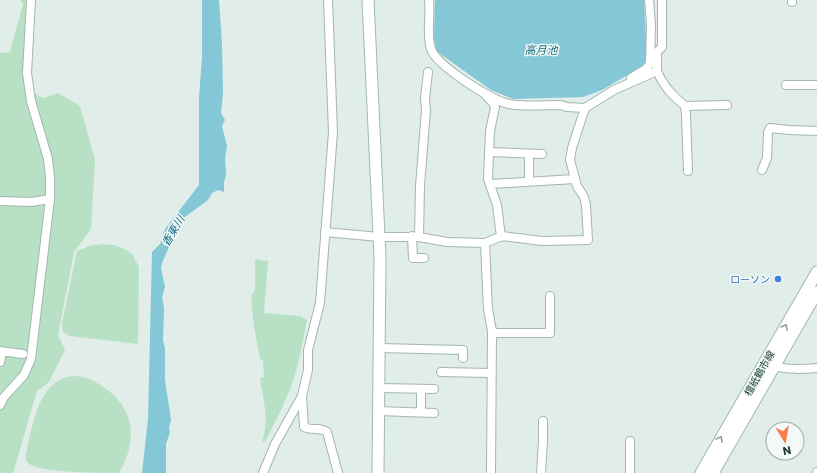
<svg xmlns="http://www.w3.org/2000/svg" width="817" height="473" viewBox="0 0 817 473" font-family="Poppins,'Noto Sans JP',sans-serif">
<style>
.green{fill:#b8e0c4}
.water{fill:#84c8d7}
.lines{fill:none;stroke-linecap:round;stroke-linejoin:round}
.street-casing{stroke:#a3b6b0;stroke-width:10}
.secondary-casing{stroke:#9ebab1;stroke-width:13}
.street{stroke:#fff;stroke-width:8}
.secondary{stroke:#fff;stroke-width:11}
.oneway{stroke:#90a09c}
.shop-dot{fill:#3f7fe0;stroke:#f2f9f6;stroke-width:1.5}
.labels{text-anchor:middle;stroke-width:3;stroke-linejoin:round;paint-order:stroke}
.shop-label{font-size:10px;fill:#366cbe;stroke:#f2f9f6;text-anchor:end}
.street-label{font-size:10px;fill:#204038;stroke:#f2f9f6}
.water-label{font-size:11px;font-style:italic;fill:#146c81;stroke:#f2f9f6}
</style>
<rect width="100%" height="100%" fill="#e1ede8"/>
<g class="green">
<polygon points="20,0 27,0 27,90 43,98 58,93 80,106 95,160 91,229 74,252 58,335 65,350 49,382 37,391 13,473 0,473 0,53 10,52 23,4"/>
<polygon points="102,244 114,245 126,250 132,254 139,267 138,344 70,336 63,332 62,323 77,251 89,246"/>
<path d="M 255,259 L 268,261 L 264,313 L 300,316 L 307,320 C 304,336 301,352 297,368 C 290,394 277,418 265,442 L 262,441 C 270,421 263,399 260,378 L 264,377 L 263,360 L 260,359 L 254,326 L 251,296 L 255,290 Z"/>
<path d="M 72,376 C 86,376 95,381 106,389 C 136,410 137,443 119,473 C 102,473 38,473 28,463 C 25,461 26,458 26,454 C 33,426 37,381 72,376 Z"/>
</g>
<g class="water">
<polygon points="202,0 219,0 222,44 223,93 221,113 225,120 222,126 227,146 225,158 226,175 224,182 224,192 218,190 212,193 208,200 181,220 162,263 161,269 165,287 162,297 164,309 163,341 165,348 165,380 171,420 169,427 170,432 166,444 166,473 142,473 148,419 152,252 160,244 165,229 199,185 199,98 202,57"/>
<polygon points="435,0 644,0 647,57 643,66 602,90 583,97 513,99 491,90 446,58 437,51 434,39"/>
</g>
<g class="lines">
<defs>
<g id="street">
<path d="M 429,0 C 431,16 426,34 431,49 C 436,65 492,101 509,104 C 526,107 544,105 561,105 L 567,107 L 585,108"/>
<polyline points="792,2 792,0"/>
<path d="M 657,71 C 664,87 672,95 685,106 L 727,105"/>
<polyline points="631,78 646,69 650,64 651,25 649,0"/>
<polyline points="786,85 817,85"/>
<polyline points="487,97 494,104 495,107 490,131 488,179 497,205 501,237"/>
<polyline points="685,106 686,115 688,171"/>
<polyline points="489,152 542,154"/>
<polyline points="762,170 767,158 768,132 770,128 789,130 817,131"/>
<polyline points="529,181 529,154"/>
<polyline points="490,184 575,179"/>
<polyline points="0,201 31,202 50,199"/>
<polyline points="325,232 379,237 419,237 447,242 485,243 488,309 492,331 491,473"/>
<polyline points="412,236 413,258 424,258"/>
<polyline points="419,237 420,186 426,110 425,98 428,72"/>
<polyline points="485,243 502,236 542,241 588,240 586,205 584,197 577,186 570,160 572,148 585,108 614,90 657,71 657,52 662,47 662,0"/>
<polyline points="492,333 550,333 550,296"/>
<polyline points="379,348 463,350 463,358"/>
<polyline points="0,351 23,354"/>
<polyline points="0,362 2,352"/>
<path d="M 774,366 C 788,370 803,369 817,368"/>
<polyline points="441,372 491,373"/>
<polyline points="379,388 434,389"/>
<polyline points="421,389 421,412"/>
<path d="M 302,396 L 304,427 C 311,431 320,427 327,432 L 338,473"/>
<polyline points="0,405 4,397 24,375 31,359 50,199 50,178 48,159 31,101 27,73 31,0"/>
<polyline points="378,411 434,413"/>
<polyline points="263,473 275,444 302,396 308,370 308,350 320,303 333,132 328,0"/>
<polyline points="541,473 543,440 543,421"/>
<polyline points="630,473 630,441"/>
<polyline points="817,473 817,472"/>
</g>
<g id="secondary">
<polyline points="368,0 380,257 378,473"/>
<polyline points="701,473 817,272"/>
<polyline points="713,473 817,292"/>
</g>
</defs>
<use href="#street" class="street-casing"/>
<use href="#secondary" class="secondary-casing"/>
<use href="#street" class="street"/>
<use href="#secondary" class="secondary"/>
</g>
<defs><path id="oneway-chevron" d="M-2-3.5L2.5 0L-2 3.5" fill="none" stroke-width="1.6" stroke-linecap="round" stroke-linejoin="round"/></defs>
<g class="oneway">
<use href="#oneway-chevron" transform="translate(785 327) rotate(-60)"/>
<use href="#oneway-chevron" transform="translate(720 439) rotate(-60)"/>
</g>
<circle class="shop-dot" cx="778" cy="279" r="4"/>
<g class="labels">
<g class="shop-label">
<text x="770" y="283">ローソン</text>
</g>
<g class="street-label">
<text transform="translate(759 373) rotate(-60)" y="4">檀紙鶴市線</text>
</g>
<g class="water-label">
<text x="541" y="54">高月池</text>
<text transform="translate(173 231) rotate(-59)" y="4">香東川</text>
</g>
</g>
<g transform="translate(785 441) rotate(169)"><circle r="19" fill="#f2f9f6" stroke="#9eafaa"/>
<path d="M0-3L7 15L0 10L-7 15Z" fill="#fe7d4e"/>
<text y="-6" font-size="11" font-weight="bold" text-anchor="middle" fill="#204038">N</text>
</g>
</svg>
